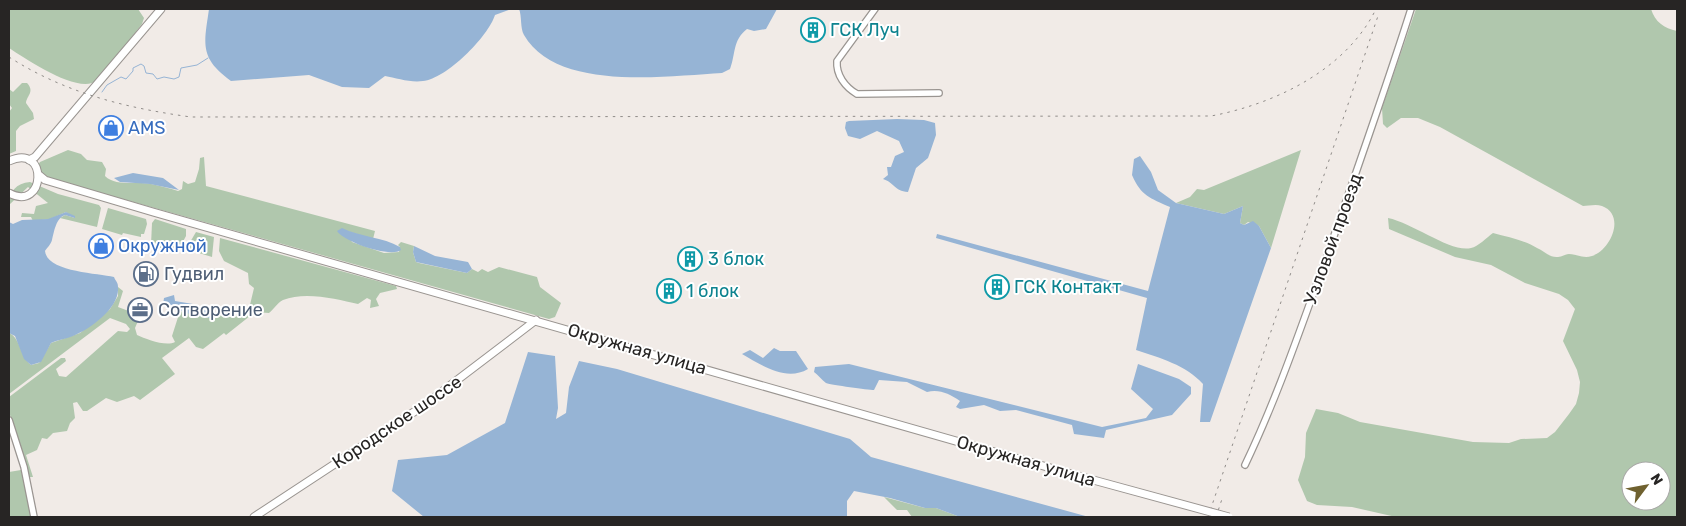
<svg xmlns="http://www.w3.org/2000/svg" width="1686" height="526" viewBox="0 0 1686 526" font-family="Rubik,sans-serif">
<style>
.green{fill:#b0c7ad;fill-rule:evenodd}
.water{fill:#96b4d5}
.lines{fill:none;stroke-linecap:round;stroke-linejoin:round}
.stream{stroke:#96b4d5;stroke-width:1}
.minor-casing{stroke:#9a9591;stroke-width:8}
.major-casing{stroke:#9a9591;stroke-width:9}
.minor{stroke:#fff;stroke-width:5.5}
.major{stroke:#fff;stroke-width:7}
.rail{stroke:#908c89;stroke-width:1;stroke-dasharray:2.5 5;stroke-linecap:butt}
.major-bridge-casing{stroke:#9a9591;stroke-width:9;stroke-linecap:butt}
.major-bridge{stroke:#fff;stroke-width:7}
.labels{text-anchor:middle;stroke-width:4;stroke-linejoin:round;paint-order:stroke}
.culture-label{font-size:18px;fill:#0d838f;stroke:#fff;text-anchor:start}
.shop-label{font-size:18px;fill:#366cbe;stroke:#fff;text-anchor:start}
.street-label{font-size:18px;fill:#272524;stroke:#fff}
.service-label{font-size:18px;fill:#4e5e75;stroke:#fff;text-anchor:start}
</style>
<rect width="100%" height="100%" fill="#f1ebe7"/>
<g class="green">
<path d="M 9,9 L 138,9 L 144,18 L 142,24 C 134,34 100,80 92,83 C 72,90 26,59 9,48 Z"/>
<path d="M 1416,9 L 1651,9 C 1655,22 1664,28 1677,31 L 1677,517 L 1396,517 L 1352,507 L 1317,505 L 1307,501 L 1298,480 L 1305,457 L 1306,433 L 1316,409 L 1338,413 L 1360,422 L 1473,442 L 1509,443 L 1521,439 L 1547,438 L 1555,432 L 1569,414 L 1576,404 L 1579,393 L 1580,382 L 1577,370 L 1563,341 L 1575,309 L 1568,300 L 1559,294 L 1525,283 L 1491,265 L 1455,257 L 1389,229 L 1388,218 C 1413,223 1451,253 1471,248 C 1478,247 1487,237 1493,233 C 1508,237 1524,240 1537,248 C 1544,251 1550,258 1558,257 C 1562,257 1565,254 1569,254 C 1577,254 1583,259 1592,256 C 1611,250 1626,215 1602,206 C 1596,204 1588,206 1583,206 L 1440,127 L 1418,118 L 1401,118 L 1387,128 L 1383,124 L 1382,108 ZM 1631,471 L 1661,471 L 1661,501 L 1631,501 Z"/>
<path d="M 22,83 L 27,83 C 35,92 27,95 26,103 L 33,113 L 34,119 L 20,126 L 16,131 L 16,151 L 9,154 L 9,112 L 12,108 L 9,104 L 9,89 L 13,92 Z"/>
<path d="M 68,150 L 81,154 L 87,160 L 102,162 L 106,169 L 105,176 C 116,187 137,181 151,184 C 160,186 170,188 178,191 L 182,189 L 183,181 L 188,184 L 195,182 L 199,169 L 200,158 L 204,157 L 206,186 L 375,231 L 373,239 L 347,231 L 352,242 L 384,253 L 399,252 L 400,247 L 398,245 L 401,242 L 414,246 L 413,252 L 416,262 L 419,263 L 467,273 L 472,269 L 478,272 L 482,269 L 488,272 L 499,267 L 537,277 L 540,287 L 561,303 L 555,317 L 549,319 L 48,178 L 40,174 L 38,165 L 40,162 Z"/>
<polygon points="1301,150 1271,248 1259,226 1248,222 1244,225 1240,223 1243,206 1224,214 1176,203 1190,197 1197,189 1204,190"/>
<path d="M 30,182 L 58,194 L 99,205 L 101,208 L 97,227 L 60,218 L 65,215 L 75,218 L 66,212 L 50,219 L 33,221 L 31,217 L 21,217 L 22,213 L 34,214 L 36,206 L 48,203 L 28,187 L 9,205 C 9,192 16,183 30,182 Z"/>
<polygon points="108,208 146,219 147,224 144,234 141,234 141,237 123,233 122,235 102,229"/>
<polygon points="155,219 186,229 186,236 178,251 173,252 151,245 152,223"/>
<polygon points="196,232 214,237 212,257 186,249"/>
<path d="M 220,238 L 396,286 L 397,289 L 380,293 L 376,299 L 379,306 L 370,308 L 371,300 L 367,298 L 358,304 C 337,299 305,291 283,300 C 277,303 274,309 269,313 L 255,312 L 226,335 L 224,333 L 203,349 L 196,347 L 189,338 L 162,358 L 175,374 L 140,400 L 134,396 L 117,402 L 106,398 L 87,411 L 83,411 L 77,402 L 73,403 L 75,418 L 70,423 L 67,431 L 53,433 L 47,439 L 42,438 L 37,450 L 26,455 L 33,477 L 29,477 L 10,415 L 9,397 L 61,358 L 65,358 L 66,361 L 56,369 L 59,376 L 66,377 L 118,331 L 127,332 L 130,329 L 126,324 L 110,318 L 9,394 L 9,333 C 20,337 20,356 31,365 L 39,363 L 51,343 L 80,333 L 110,309 L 118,296 L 118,287 L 123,291 L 118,307 L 134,313 L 138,321 L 135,328 L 137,335 C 146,339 166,347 175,342 L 172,336 L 180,311 L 215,319 L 215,313 L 227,317 L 243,316 L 249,309 L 254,288 L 249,284 L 248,273 L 224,261 L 219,251 Z"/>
<polygon points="21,470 31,517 9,517 9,472"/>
<polygon points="884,497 925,508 936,508 960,517 912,517 907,510 897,510"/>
</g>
<g class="water">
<path d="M 209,9 L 511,9 L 495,15 C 488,37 446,79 423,81 C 411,83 396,78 385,76 L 369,88 L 342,87 L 309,75 L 231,81 C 199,58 204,44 209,9 Z"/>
<path d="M 519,9 L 777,9 L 766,29 L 754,31 L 747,29 C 732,41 736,54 730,69 L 722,73 C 666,76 557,92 524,35 C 520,28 522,16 519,9 Z"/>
<path d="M 897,119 L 924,120 L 935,123 L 936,135 L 928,158 L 916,168 L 908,192 C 894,191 894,182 883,179 L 888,175 L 887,167 L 891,167 L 895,156 L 904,152 L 899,141 L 877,131 L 860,139 L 848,136 L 845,128 L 846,122 L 849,121 Z"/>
<path d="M 1140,156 L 1151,172 L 1158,190 L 1176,203 L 1224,214 L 1243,206 L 1240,223 L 1244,225 L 1253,221 L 1259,226 L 1271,248 L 1210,422 L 1200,422 L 1203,384 C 1186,365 1160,358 1136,350 L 1147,298 L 936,238 L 937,234 L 1148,291 L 1170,207 C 1150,198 1141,196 1132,175 L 1134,159 Z"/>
<polygon points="133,173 163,178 179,190 150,184 120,182 114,178"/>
<path d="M 66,212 L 75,216 L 75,218 L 65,215 C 56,218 54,232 52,240 C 51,244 47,248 45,251 C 47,272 97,273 114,277 C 116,282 118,282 118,287 C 120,308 90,329 73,336 C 66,339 57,340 51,343 L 41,362 L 31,365 L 24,359 L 15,336 L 9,333 L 9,222 L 13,224 L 22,220 L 48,219 Z"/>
<path d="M 342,228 C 360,237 383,237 400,247 L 401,250 C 390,258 344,242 337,231 Z"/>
<polygon points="414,246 435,256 468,262 472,269 467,273 416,262 413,252"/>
<path d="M 174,295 L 175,301 L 193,304 L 193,307 L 215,313 L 215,319 C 203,316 179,315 174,304 L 170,307 L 163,305 L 164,298 Z"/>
<path d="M 774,348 L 780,351 L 796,351 L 808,369 C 786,382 761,365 742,354 L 750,350 L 763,358 Z"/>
<polygon points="528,352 555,356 558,408 556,419 566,413 569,387 579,361 617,369 850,439 871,457 1089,517 960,517 936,508 925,508 890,498 854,491 847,501 847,517 424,517 392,491 398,460 447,455 505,423"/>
<path d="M 849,364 L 1102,427 L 1146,418 L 1153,409 L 1131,389 L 1138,364 L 1179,379 L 1191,387 L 1191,394 L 1172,415 L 1106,430 L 1104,438 L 1074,434 L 1072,425 L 1016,410 L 1000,411 L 984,405 L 960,409 L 956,407 L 960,401 C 949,394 940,389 927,392 L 907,382 L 879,380 L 874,390 C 868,390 832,385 826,383 C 822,380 818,375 814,372 L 815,367 Z"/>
</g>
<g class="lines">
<polyline class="stream" points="102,92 107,85 121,77 126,79 133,71 133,68 141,64 144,66 146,73 153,74 157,79 164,77 174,79 179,77 181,68 197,65 208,58"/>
<defs>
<g id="minor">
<path d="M 875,9 L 837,61 C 836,75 845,87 857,94 L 939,93"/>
<polyline points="9,420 24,467 34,517"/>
<path d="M 1245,465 C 1278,396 1302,324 1328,253 C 1356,172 1385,91 1411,9"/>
</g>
<g id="major">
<polyline points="29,160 35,157 161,9"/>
<path d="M 9,161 C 49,142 46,213 9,193"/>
<polyline points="39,175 45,180 153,212 1075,475"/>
<polyline points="254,517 423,406 536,320"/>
</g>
</defs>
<use href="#minor" class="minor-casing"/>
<use href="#major" class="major-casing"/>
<use href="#minor" class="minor"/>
<use href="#major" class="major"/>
<g class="rail">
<path d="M 9,57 C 65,93 126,108 191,117 L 1211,116 C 1275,104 1346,70 1376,9"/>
<polyline points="1208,517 1379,13"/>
<polyline points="1216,517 1222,499"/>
</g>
<defs>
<polyline id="major-bridge" points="1075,475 1229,517"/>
</defs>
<use href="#major-bridge" class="major-bridge-casing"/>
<use href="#major-bridge" class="major-bridge"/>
</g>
<defs>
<symbol id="building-ring" viewBox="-11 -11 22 22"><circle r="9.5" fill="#fff" stroke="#0f9aa8" stroke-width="1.5"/><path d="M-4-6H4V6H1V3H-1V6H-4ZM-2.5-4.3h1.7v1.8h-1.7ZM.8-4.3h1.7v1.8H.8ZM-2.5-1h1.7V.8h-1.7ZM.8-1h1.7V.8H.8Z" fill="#0f9aa8"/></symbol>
<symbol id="shop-ring" viewBox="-11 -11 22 22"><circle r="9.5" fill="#fff" stroke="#3f7fe0" stroke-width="1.5"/><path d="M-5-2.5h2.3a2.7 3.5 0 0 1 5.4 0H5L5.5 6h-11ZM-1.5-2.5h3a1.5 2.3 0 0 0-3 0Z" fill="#3f7fe0"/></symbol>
<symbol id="fuel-ring" viewBox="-11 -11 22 22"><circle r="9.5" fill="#fff" stroke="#5c6f8a" stroke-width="1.5"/><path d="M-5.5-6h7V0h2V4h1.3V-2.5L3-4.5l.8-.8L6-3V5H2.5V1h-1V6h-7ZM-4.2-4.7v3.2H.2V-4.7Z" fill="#5c6f8a"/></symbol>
<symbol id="office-ring" viewBox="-11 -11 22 22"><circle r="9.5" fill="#fff" stroke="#5c6f8a" stroke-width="1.5"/><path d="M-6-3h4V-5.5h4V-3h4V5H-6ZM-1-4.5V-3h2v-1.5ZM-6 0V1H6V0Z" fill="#5c6f8a"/></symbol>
</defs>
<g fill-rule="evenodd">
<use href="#building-ring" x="799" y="16" width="28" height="28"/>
<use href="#shop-ring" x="97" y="114" width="28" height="28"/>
<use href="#shop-ring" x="87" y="232" width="28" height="28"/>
<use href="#building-ring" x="676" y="245" width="28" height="28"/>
<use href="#fuel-ring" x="132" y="260" width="28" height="28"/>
<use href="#building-ring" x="983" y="273" width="28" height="28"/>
<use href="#building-ring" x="655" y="277" width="28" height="28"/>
<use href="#office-ring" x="126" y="296" width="28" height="28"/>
</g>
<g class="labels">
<g class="culture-label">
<text x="830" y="36">ГСК Луч</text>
<text x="708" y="265">3 блок</text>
<text x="1014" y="293">ГСК Контакт</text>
<text x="686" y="297">1 блок</text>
</g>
<g class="shop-label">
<text x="128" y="134">AMS</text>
<text x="118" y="252">Окружной</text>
</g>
<g class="street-label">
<text transform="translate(1333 239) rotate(-70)" y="6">Узловой проезд</text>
<text transform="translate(637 349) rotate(16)" y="6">Окружная улица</text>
<text transform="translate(397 422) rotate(-34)" y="6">Кородское шоссе</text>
<text transform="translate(1026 461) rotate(16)" y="6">Окружная улица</text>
</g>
<g class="service-label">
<text x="164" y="280">Гудвил</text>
<text x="158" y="316">Сотворение</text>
</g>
</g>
<rect width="1686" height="526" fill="none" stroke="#272524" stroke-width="20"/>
<g transform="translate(1646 486) rotate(58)"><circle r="24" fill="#ffffff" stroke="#a9a8a7"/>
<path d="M0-4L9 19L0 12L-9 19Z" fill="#6f612f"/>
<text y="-8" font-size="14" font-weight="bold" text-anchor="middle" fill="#272524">N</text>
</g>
</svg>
